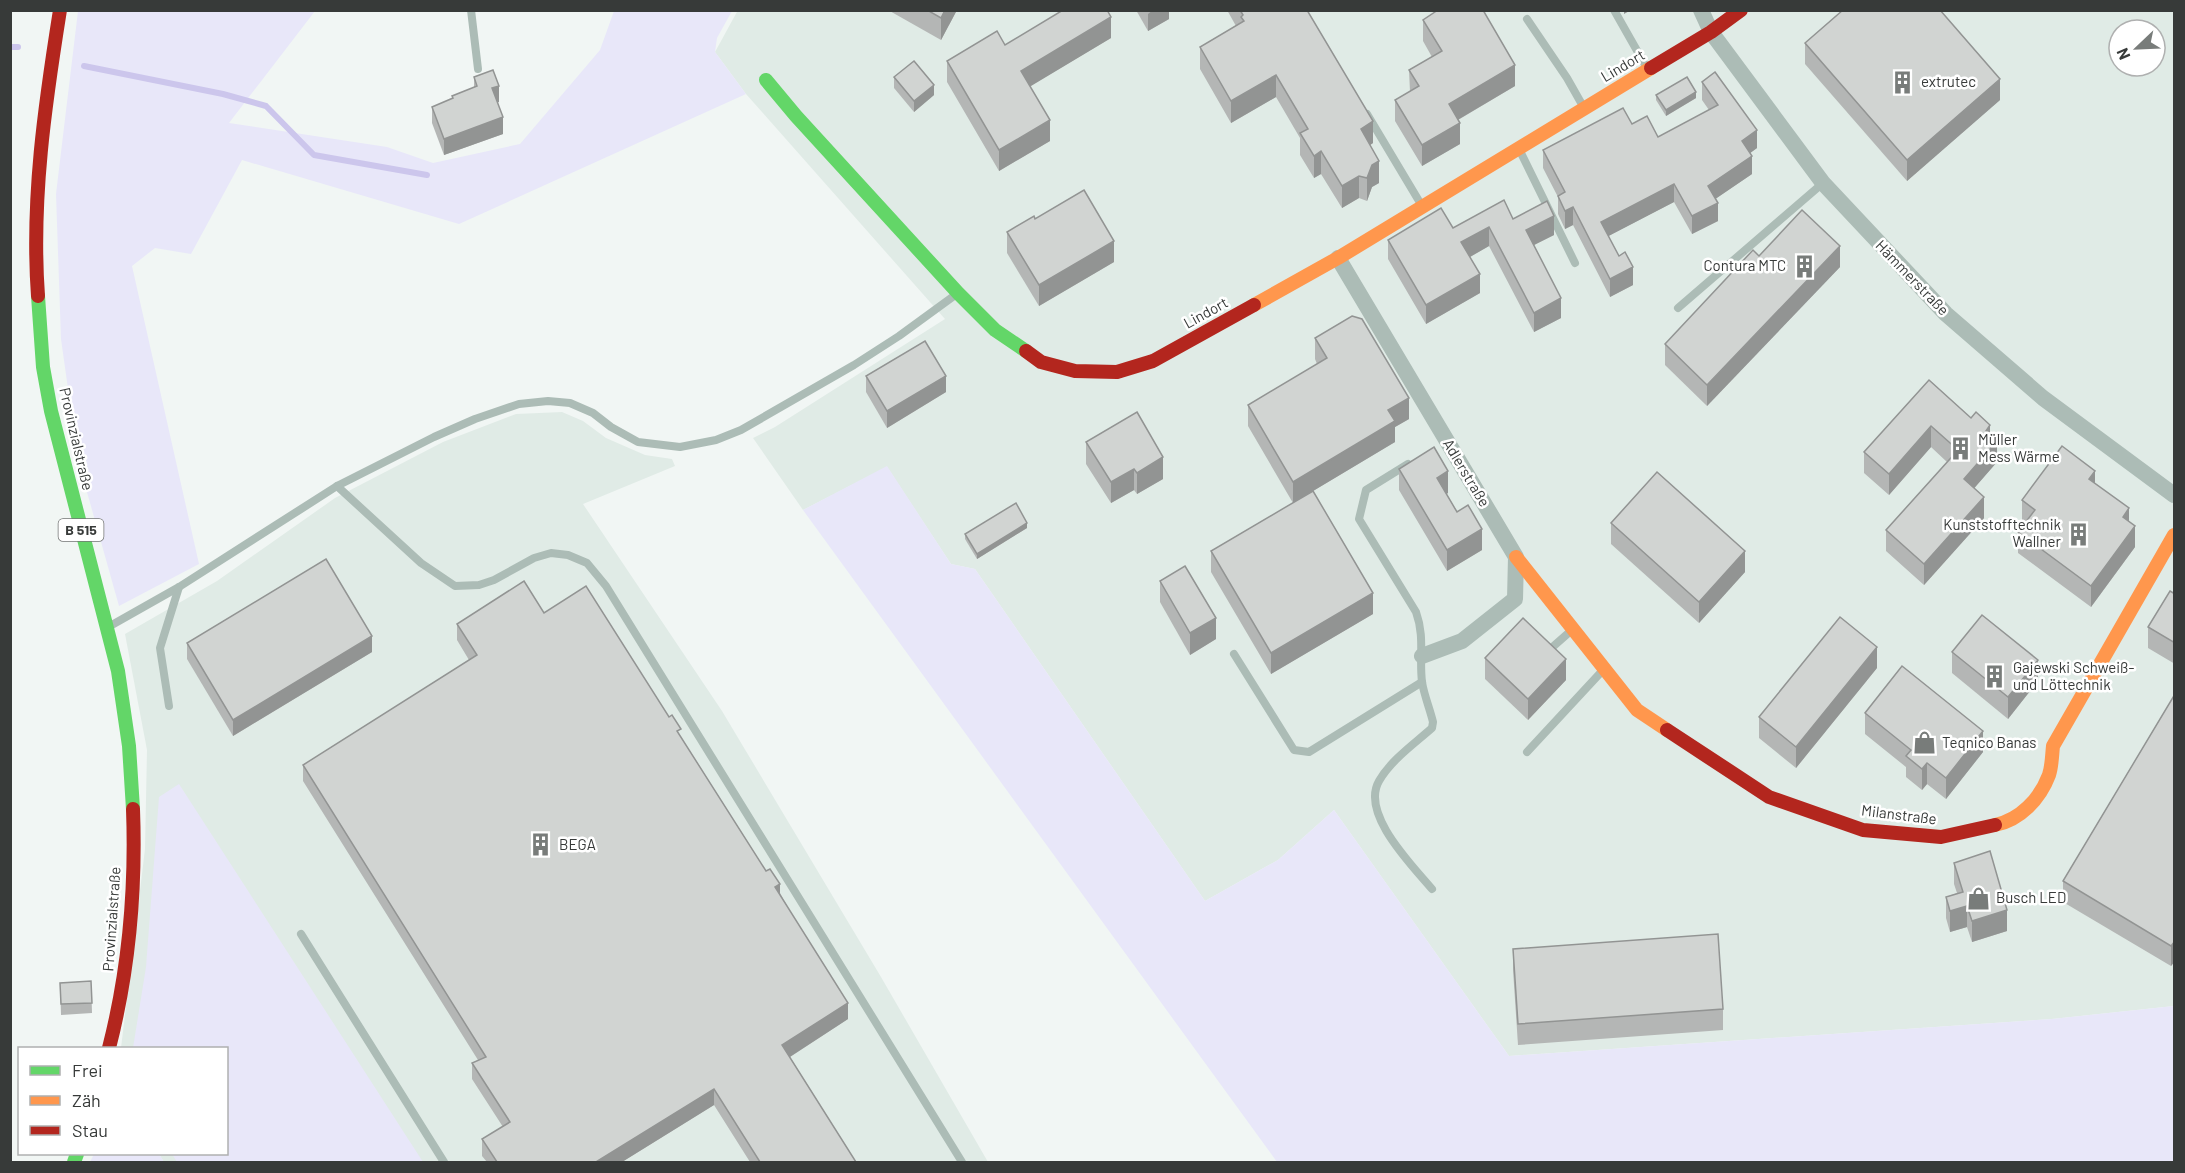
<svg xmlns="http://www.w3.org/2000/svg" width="2185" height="1173" viewBox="0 0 2185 1173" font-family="Barlow,sans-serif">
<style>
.built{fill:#e0ebe6;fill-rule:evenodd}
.green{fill:#e8e7f9}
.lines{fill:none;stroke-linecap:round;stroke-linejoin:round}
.stream{stroke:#ccc6ec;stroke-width:6}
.lane{stroke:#acbcb6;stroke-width:8}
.street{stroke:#acbcb6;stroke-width:16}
.fast{stroke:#63d668;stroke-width:14}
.slow{stroke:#ff974d;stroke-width:14}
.jam{stroke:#b3261e;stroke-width:14}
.wall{fill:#b4b6b5}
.shaded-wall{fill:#929493}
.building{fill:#d1d4d2;stroke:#929493;stroke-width:1.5}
.labels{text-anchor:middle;stroke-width:5;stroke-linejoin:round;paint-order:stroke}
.shield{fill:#fff;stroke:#737574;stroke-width:1.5}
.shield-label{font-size:14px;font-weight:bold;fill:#373a39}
.street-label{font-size:15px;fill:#373a39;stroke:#fff}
.poi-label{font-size:15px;fill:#373a39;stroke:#fff;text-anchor:start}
</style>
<rect width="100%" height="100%" fill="#f1f6f4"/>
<g class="built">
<path d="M 738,10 L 2174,11 L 2174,1006 L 2052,1019 L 1509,1056 L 1334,810 L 1278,860 L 1205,901 L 975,569 L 951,564 L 887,467 L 803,510 L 753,438 L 775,427 L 945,319 L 746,94 L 715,52 ZM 2119,30 L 2155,30 L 2155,66 L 2119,66 Z"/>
<polygon points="562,412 583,421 606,438 645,455 672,459 675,466 583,504 722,711 881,977 988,1162 164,1162 159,1154 226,1154 226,1048 121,1048 145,849 147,750 125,634 217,581 335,498 443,442 516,414"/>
</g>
<g class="green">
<polygon points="78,11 315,11 229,123 387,147 433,163 520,144 600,50 614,11 732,11 717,38 715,52 746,94 459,224 242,160 191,254 155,248 132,266 199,564 119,606 78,460 61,339 56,194"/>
<polygon points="887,466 951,564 975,569 1205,901 1278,860 1334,810 1509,1056 2052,1019 2174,1006 2174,1162 1277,1162 803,510"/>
<polygon points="179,784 423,1162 177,1162 172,1154 226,1154 226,1048 133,1048 146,967 159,797"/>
<polygon points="94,1154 159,1154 164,1162 90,1162"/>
</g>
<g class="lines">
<g class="stream">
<polyline points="10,47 18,47"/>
<polyline points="84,66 223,94 266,106 314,155 427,175"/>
</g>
<g class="lane">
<polyline points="471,10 478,69"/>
<polyline points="1614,10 1648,70"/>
<polyline points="1527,19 1567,78 1584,108"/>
<polyline points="1367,114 1422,206"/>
<polyline points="1519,149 1575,263"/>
<polyline points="1678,308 1823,183"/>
<path d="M 1408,464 L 1366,490 L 1359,519 L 1416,612 C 1425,637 1419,657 1422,682 C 1424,695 1430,709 1433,722 L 1432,728 C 1414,744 1391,760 1379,781 C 1360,814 1413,866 1432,889"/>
<polyline points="337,486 421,563 455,586 479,585 494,580 534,558 551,553 568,555 587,563 606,586 962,1162"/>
<polyline points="110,626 179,587 337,486 434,437 475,419 519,404 548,401 570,403 593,413 611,427 638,442 680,447 716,440 741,430 854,365 899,336 958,293"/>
<polyline points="1548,651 1573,629"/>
<polyline points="1234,654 1294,750 1309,752 1422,682"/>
<polyline points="169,706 160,648 179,587"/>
<polyline points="1527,752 1604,669"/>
<polyline points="301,934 444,1162"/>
</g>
<g class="street">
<polyline points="1701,10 1711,32 1823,183 1946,314 2043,398 2174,495"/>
<polyline points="1338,258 1516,557 1515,599 1462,641 1422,656"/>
</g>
<g class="fast">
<polyline points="766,80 796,116 958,293 995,330 1026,351"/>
<polyline points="38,296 43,367 51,411 118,671 129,746 133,809"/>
<polyline points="74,1162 77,1154"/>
</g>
<g class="slow">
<polyline points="1254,305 1338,258 1651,68"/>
<polyline points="1516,557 1637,710 1667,730"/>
<path d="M 1995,825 C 2020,820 2040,799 2049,775 C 2052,766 2052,755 2053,746 L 2174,535"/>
</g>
<g class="jam">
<polyline points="1651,68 1711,32 1741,10"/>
<path d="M 38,296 C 31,200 45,104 60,10"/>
<polyline points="1026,351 1041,362 1075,371 1117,372 1153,361 1254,305"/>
<polyline points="1667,730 1769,797 1863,830 1941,837 1995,825"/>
<path d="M 109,1048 C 129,970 136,890 133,809"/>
</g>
</g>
<g class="wall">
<polygon points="888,10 957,10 941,40"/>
<polygon points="1136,10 1169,10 1169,19 1148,31"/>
<polygon points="1227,10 1307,10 1373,143 1370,145 1379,183 1372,187 1367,201 1359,198 1342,208 1321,174 1314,178 1300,155 1300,138 1276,97 1231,123 1200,69 1200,47 1236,26"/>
<polygon points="1423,20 1515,86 1458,120 1460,144 1422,166 1395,121 1395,100 1410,92 1409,70 1432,57 1423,41"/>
<polygon points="1111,38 1030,86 1050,141 999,171 947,82 947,61 1005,45"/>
<polygon points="1805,43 2000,100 1907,181 1805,64"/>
<polygon points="474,77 499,102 497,102 503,134 444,155 432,123 432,107 452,99 452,96 474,87"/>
<polygon points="894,77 934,95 914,112 894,88"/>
<polygon points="1702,82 1757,148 1750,153 1752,174 1715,199 1718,221 1692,234 1674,202 1608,236 1633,285 1610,297 1573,225 1565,229 1558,214 1558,197 1543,168 1543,150 1632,124 1658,137 1709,110 1702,100"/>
<polygon points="1656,95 1696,98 1666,116 1656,100"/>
<polygon points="1035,219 1114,262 1039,306 1007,253 1007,232"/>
<polygon points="1513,219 1554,235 1534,245 1561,318 1534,332 1489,246 1470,257 1480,293 1426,324 1388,259 1388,240 1453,228"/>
<polygon points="1759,256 1840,267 1707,406 1665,365 1665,344"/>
<polygon points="1315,338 1409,419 1395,427 1395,442 1313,491 1373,614 1271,674 1211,572 1211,551 1293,503 1248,426 1248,405 1317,364 1315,359"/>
<polygon points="866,376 946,392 887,428 866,392"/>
<polygon points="1929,380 1990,435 1997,462 1974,488 1984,518 1924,585 1886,551 1886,530 1947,462 1931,447 1889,495 1864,473 1864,452"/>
<polygon points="1086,442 1163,479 1137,494 1134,490 1111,503 1086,464"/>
<polygon points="1399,469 1448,493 1446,494 1482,550 1447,571 1399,490"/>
<polygon points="2095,483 2129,522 2135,547 2091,607 2018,553 2018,532 2025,523 2022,521 2022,500"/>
<polygon points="1611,523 1745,572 1699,623 1611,544"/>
<polygon points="1027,528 977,559 965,539 965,534"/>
<polygon points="1160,581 1216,639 1190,655 1160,602"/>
<polygon points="2175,594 2175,664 2148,648 2148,627"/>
<polygon points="544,613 681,737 780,893 848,1019 790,1057 856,1162 750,1162 714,1105 622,1162 487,1162 482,1156 482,1139 503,1127 472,1079 472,1063 478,1060 303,781 303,765 469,660 457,640 457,624"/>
<polygon points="187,643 372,652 233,736 187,659"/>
<polygon points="1952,652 2038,681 2008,719 1952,673"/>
<polygon points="1485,658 1566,680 1528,720 1485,679"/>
<polygon points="1877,668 1796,768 1759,738 1759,717"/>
<polygon points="2175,694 2175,961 2171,966 2063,902 2063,881"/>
<polygon points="1865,713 1983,752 1946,799 1927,784 1922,790 1906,777 1906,767 1865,734"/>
<polygon points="1954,863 2007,931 1972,942 1967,927 1950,932 1946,918 1946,897 1957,893 1954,884"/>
<polygon points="1513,949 1723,1009 1723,1030 1518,1045 1513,970"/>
<polygon points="91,981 92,1013 61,1015 60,983"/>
</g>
<g class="shaded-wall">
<polygon points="945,10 957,10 941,40 941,18"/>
<polygon points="1153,10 1169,10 1169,19 1148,31 1148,14"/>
<polygon points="1624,10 1631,10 1624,14"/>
<polygon points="1111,17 1111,38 1021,92 1021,71"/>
<polygon points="1515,65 1515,86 1449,125 1449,104"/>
<polygon points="1276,75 1276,97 1231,123 1231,101"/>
<polygon points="2000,79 2000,100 1907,181 1907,160"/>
<polygon points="934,85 934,95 914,112 914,101"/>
<polygon points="499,86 499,102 492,104 492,88"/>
<polygon points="1696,92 1696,98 1666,116 1666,110"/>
<polygon points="503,117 503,134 444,155 444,139"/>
<polygon points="1050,120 1050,141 999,171 999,150"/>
<polygon points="1373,121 1373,143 1361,151 1361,129"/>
<polygon points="1460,123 1460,144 1422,166 1422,145"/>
<polygon points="1757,130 1757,148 1742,159 1742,141"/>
<polygon points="1321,151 1321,174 1314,178 1314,156"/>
<polygon points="1752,156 1752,174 1708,204 1708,186"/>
<polygon points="1379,161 1379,183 1372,187 1367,201 1367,178 1372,165"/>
<polygon points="1359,176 1359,198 1342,208 1342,186"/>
<polygon points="1674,184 1674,202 1601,240 1601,222"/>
<polygon points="1718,203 1718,221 1692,234 1692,216"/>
<polygon points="1573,207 1573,225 1565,229 1565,211"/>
<polygon points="1554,216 1554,235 1526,249 1526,230"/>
<polygon points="1489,227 1489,246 1461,262 1461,242"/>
<polygon points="1114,241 1114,262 1039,306 1039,285"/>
<polygon points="1840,246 1840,267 1707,406 1707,385"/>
<polygon points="1633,267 1633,285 1610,297 1610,279"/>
<polygon points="1480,274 1480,293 1426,324 1426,305"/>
<polygon points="1561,298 1561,318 1534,332 1534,313"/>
<polygon points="946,376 946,392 887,428 887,411"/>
<polygon points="1409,398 1409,419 1395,427 1395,442 1293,503 1293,482 1388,410"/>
<polygon points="1990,425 1990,446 1986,431"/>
<polygon points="1931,426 1931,447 1889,495 1889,474"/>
<polygon points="1997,441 1997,462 1964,500 1964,479"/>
<polygon points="1163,457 1163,479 1137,494 1137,473"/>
<polygon points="1134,469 1134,490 1111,503 1111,482"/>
<polygon points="1448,471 1448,493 1437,499 1437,478"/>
<polygon points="2095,471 2095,492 2089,479"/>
<polygon points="1984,497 1984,518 1924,585 1924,564"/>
<polygon points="2129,508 2129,530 2123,517"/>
<polygon points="1027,523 1027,528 977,559 977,554"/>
<polygon points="2135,526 2135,547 2091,607 2091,586"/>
<polygon points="1482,529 1482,550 1447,571 1447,550"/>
<polygon points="1745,551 1745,572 1699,623 1699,602"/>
<polygon points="1373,593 1373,614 1271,674 1271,653"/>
<polygon points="1216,618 1216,639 1190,655 1190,633"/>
<polygon points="372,636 372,652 233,736 233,720"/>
<polygon points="1877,647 1877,668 1796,768 1796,747"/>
<polygon points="1566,659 1566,680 1528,720 1528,699"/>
<polygon points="2038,660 2038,681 2008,719 2008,697"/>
<polygon points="1983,731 1983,752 1946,799 1946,778"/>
<polygon points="1927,763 1927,784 1922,790 1922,769"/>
<polygon points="780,884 780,900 775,887"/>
<polygon points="1967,906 1967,927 1950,932 1950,911"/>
<polygon points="2007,910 2007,931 1972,942 1972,921"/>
<polygon points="2175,941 2175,961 2171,966 2171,946"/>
<polygon points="848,1003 848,1019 782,1062 782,1045"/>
<polygon points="714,1089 714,1105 622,1162 596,1162"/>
</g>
<g class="building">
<polygon points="927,10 945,10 941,18"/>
<polygon points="1063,10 1107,10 1111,17 1021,71 1050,120 999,150 947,61 997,31 1005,45"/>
<polygon points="1240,10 1307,10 1373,121 1361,129 1379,161 1372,165 1367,178 1359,176 1342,186 1321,151 1314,156 1300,133 1308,129 1276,75 1231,101 1200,47 1244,21 1241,17 1243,15"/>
<polygon points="1438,10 1483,10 1515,65 1449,104 1460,123 1422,145 1395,100 1419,86 1409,70 1442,51 1423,20"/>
<polygon points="1843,10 1940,10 2000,79 1907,160 1805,43"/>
<polygon points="914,61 934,85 914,101 894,77"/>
<polygon points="493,70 499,86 492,88 503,117 444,139 432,107 453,98 452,96 477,86 474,77"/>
<polygon points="1715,72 1757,130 1742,141 1752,156 1708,186 1718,203 1692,216 1674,184 1601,222 1619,256 1625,252 1633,267 1610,279 1573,207 1565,211 1558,196 1565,192 1543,150 1623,108 1632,124 1647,116 1658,137 1718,105 1702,82"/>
<polygon points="1687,77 1696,92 1666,110 1656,95"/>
<polygon points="1084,190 1114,241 1039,285 1007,232 1034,216 1035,219"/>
<polygon points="1504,200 1513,219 1547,201 1554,216 1526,230 1561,298 1534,313 1489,227 1461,242 1480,274 1426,305 1388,240 1441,208 1453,228"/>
<polygon points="1802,210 1840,246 1707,385 1665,344 1753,250 1759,256"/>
<polygon points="1352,316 1362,319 1409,398 1388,410 1395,421 1293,482 1248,405 1327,358 1315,338"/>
<polygon points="925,341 946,376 887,411 866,376"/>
<polygon points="1929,380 1971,418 1976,412 1990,425 1986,431 1997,441 1964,479 1984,497 1924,564 1886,530 1958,450 1931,426 1889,474 1864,452"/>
<polygon points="1137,412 1163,457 1137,473 1134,469 1111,482 1086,442"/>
<polygon points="2062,446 2095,471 2089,479 2129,508 2123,517 2135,526 2091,586 2018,532 2035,510 2022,500"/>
<polygon points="1434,447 1448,471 1437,478 1457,512 1468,505 1482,529 1447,550 1399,469"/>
<polygon points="1657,472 1745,551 1699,602 1611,523"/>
<polygon points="1313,491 1373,593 1271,653 1211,551"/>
<polygon points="1016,503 1027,523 977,554 965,534"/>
<polygon points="326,559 372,636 233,720 187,643"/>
<polygon points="1185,566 1216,618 1190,633 1160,581"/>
<polygon points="524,581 544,613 586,586 669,717 672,715 681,729 677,731 766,871 770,869 780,884 775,887 848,1003 782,1045 856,1162 760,1162 714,1089 596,1162 497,1162 482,1139 510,1122 472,1063 486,1057 303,765 477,655 457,624"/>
<polygon points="2170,591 2175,594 2175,643 2148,627"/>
<polygon points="1982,615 2038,660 2008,697 1952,652"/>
<polygon points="1840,617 1877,647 1796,747 1759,717"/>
<polygon points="1523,618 1566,659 1528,699 1485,658"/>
<polygon points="1902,666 1983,731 1946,778 1927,763 1922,769 1906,756 1911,750 1865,713"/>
<polygon points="2175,694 2175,941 2171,946 2063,881"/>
<polygon points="1990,851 2007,910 1972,921 1967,906 1950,911 1946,897 1963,892 1954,863"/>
<polygon points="1718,934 1723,1009 1518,1024 1513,949"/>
<polygon points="91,981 92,1003 61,1004 60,983"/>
</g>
<defs>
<symbol id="building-bare" viewBox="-9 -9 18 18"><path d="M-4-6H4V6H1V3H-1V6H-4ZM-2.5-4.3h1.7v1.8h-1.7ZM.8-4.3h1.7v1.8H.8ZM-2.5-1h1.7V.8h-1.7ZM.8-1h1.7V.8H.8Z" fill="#787c7a" stroke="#fff" stroke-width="2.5" paint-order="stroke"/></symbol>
<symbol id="shop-bare" viewBox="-9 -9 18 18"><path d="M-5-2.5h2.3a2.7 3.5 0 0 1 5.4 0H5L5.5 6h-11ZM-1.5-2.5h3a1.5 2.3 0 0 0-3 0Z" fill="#787c7a" stroke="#fff" stroke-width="2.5" paint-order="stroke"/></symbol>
</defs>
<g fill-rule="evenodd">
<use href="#building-bare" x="1886" y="66" width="33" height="33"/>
<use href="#building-bare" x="1788" y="250" width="33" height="33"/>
<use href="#building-bare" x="1944" y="432" width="33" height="33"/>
<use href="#building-bare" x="2062" y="518" width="33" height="33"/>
<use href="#building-bare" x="1978" y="660" width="33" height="33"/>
<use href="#shop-bare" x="1908" y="726" width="33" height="33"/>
<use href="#building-bare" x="524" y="828" width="33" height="33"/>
<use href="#shop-bare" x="1962" y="882" width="33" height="33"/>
</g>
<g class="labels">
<rect class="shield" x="58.5" y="519" width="45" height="22" rx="4.5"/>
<g class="shield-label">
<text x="81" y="535">B 515</text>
</g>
<g class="street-label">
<text transform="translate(1623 66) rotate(-31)" y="5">Lindort</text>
<text transform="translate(1912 278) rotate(46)" y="5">Hämmerstraße</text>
<text transform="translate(1206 313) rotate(-29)" y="5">Lindort</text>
<text transform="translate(76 439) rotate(77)" y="5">Provinzialstraße</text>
<text transform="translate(1466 473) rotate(59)" y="5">Adlerstraße</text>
<text transform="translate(1899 815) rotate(7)" y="5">Milanstraße</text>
<text transform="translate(112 919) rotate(-86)" y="5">Provinzialstraße</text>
</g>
<g class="poi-label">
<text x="1921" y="87">extrutec</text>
<text x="1786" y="271" text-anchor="end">Contura MTC</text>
<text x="1978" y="445">Müller<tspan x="1978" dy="17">Mess Wärme</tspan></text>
<text x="2061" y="530" text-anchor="end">Kunststofftechnik<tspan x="2061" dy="17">Wallner</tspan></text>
<text x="2013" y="673">Gajewski Schweiß-<tspan x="2013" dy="17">und Löttechnik</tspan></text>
<text x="1942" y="748">Teqnico Banas</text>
<text x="559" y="850">BEGA</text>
<text x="1996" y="903">Busch LED</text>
</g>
</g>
<rect width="2185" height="1173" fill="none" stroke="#373a39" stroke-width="24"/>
<rect x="18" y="1047" width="210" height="108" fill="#ffffff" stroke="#afb0b0" stroke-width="1.5"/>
<rect x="30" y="1066" width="30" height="9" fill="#63d668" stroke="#afb0b0" stroke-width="1.5"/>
<text x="72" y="1077" font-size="18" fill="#373a39">Frei</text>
<rect x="30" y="1096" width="30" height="9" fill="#ff974d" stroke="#afb0b0" stroke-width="1.5"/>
<text x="72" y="1107" font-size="18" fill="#373a39">Zäh</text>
<rect x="30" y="1126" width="30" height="9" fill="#b3261e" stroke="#afb0b0" stroke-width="1.5"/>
<text x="72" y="1137" font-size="18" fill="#373a39">Stau</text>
<g transform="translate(2137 48) rotate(247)"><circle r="28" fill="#ffffff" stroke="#afb0b0" stroke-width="1.5"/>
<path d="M0-4.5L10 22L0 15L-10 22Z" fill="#787c7a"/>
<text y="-9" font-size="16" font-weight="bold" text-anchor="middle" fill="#373a39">N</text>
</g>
</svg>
